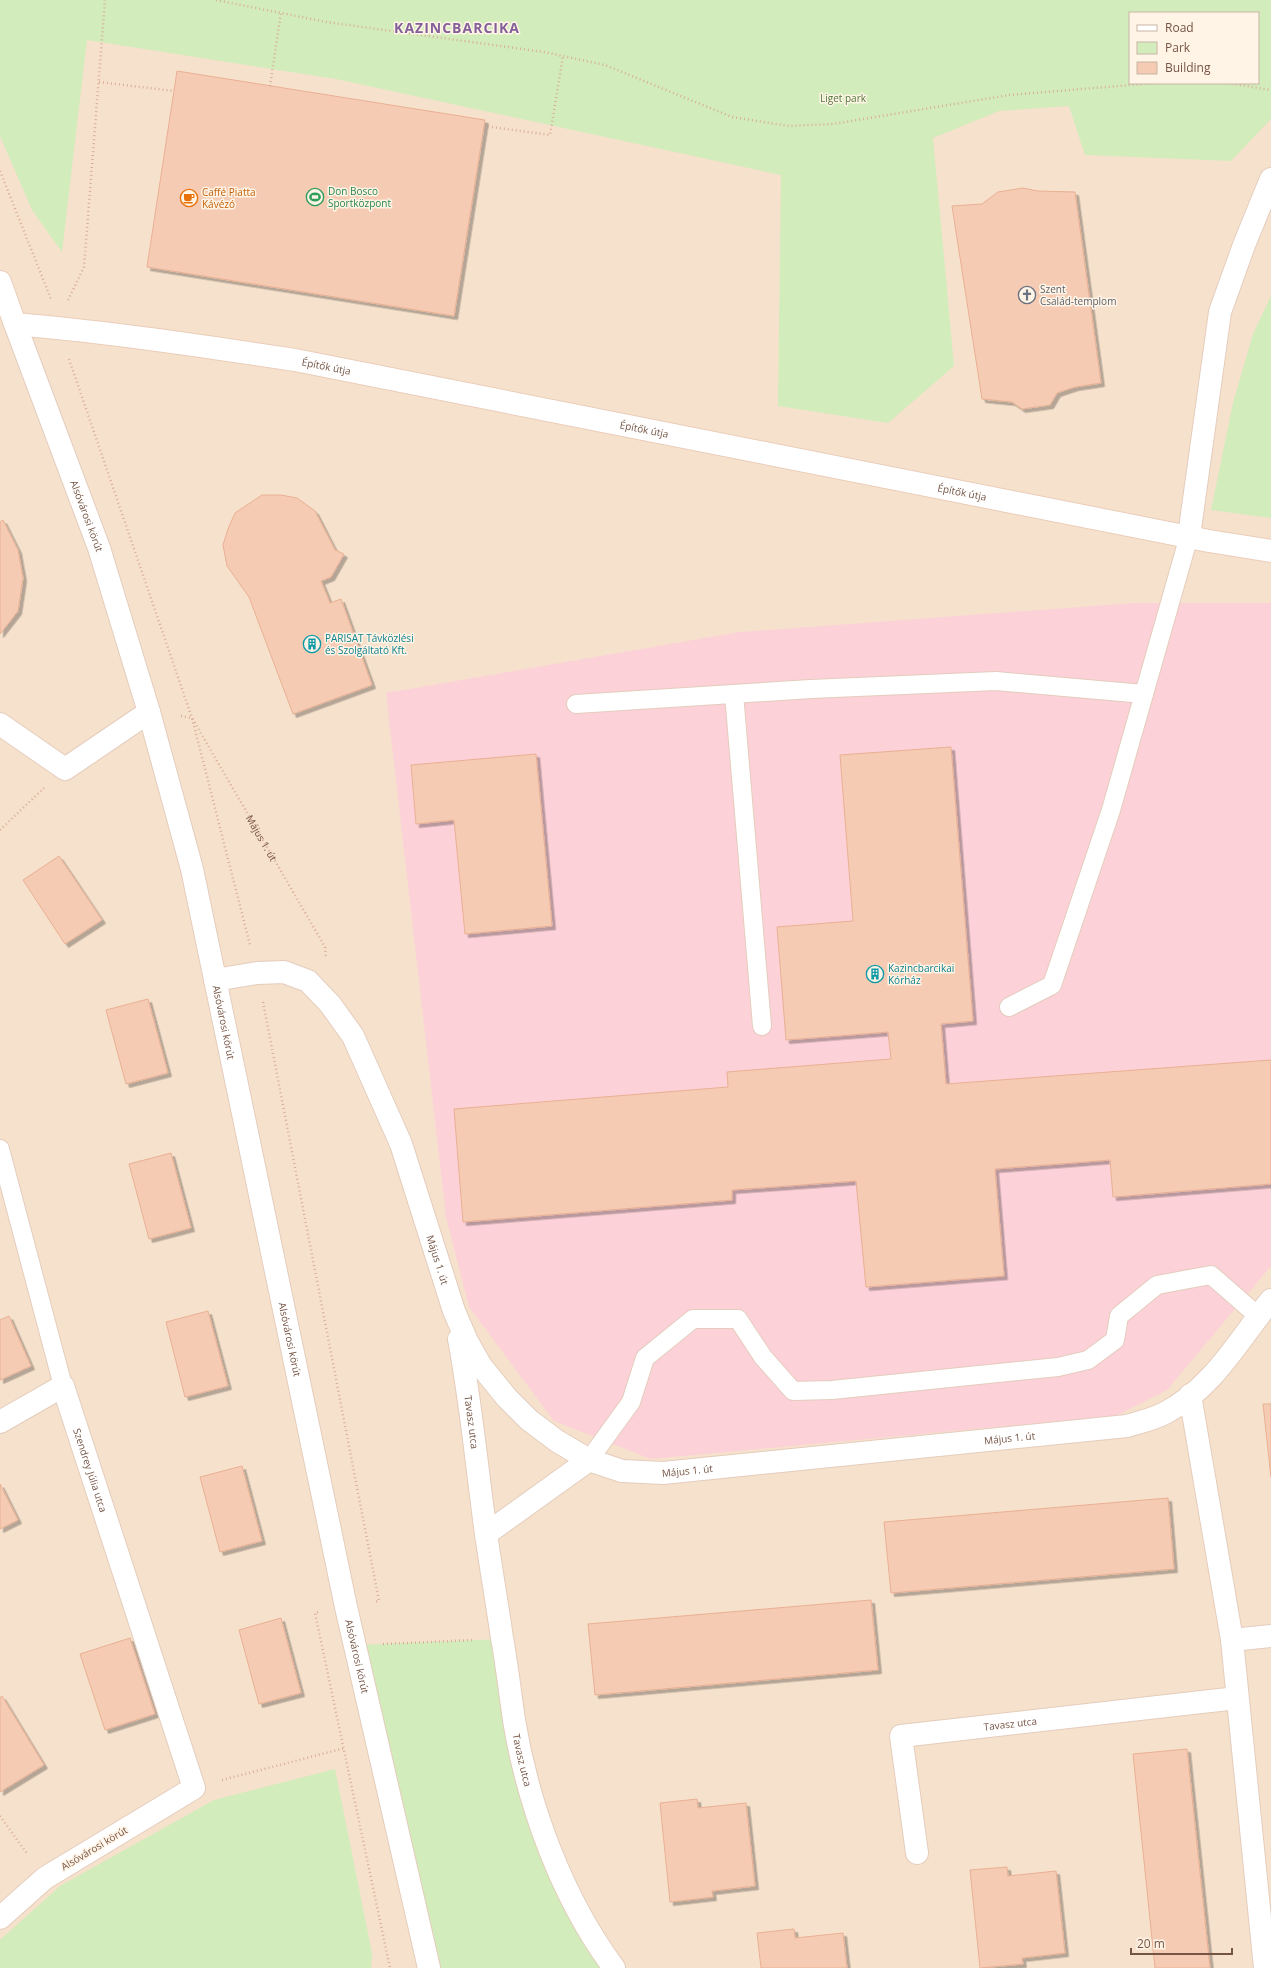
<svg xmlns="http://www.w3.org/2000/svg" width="1271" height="1968" viewBox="0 0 1271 1968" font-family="'Open Sans',sans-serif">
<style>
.residential{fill:#f6e1cc;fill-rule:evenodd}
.medical{fill:#fcd1d8}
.green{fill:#d2ecbc;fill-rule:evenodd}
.building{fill:#f5cbb4;stroke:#e9b093;filter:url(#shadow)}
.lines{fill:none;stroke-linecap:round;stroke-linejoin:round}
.lane-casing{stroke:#e4cdbd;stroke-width:20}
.street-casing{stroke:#e4cdbd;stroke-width:24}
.secondary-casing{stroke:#eacdba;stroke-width:24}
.path{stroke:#d9ae98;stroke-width:2.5;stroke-dasharray:1 3;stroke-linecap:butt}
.lane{stroke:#fff;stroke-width:18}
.street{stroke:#fff;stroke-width:22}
.secondary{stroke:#fff;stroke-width:22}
.labels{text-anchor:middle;stroke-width:3;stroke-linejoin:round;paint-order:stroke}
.park-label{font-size:10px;fill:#4f763a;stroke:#fff4e6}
.leisure-label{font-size:10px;fill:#27864d;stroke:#fff4e6;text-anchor:start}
.food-label{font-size:10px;fill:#c56008;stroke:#fff4e6;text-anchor:start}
.worship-label{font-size:10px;fill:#5b616d;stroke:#fff4e6;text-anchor:start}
.street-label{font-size:10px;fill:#755445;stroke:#fff4e6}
.culture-label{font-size:10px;fill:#0d838f;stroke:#fff4e6;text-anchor:start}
.district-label{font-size:14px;font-weight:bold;letter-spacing:1px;fill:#836099;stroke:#fff4e6}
</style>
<defs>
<filter id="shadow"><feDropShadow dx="3.5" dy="3.5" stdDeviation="0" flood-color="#0004"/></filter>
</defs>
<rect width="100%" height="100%" fill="#fef0de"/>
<path class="residential" d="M 0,0 L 1271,0 L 1271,1968 L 0,1968 ZM 1130,13 L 1258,13 L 1258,83 L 1130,83 Z"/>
<polygon class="medical" points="1134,603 1271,603 1271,1266 1167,1390 1116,1416 651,1459 554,1421 469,1307 446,1217 386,693 740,632"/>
<g class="green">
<path d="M 0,0 L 1271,0 L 1271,119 L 1231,161 L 1085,155 L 1069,106 L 999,111 L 933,138 L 954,366 L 888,423 L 778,406 L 781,175 L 336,79 L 87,40 L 62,252 L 32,210 L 0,136 ZM 1130,13 L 1258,13 L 1258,83 L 1130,83 Z"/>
<polygon points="1271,296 1271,518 1211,510 1233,403 1253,334"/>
<polygon points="503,1639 531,1792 614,1968 429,1968 356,1645"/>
<polygon points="335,1769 372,1953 371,1968 0,1968 0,1940 60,1886 214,1800"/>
</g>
<g class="building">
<polygon points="177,71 485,120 454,316 147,267"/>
<polygon points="1023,188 1038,191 1075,192 1101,383 1075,387 1057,393 1050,405 1022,409 1012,402 982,399 952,206 982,204 998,192"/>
<polygon points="262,495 281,495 297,498 315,511 335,550 344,554 331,577 321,581 330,603 341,599 372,685 293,714 249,597 227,566 223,545 228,529 235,513"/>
<polygon points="3,520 18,550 23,578 18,611 0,634 0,522"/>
<polygon points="951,747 973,1021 941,1024 946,1084 1271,1060 1271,1184 1113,1197 1110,1160 995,1169 1004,1276 866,1287 856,1181 732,1190 732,1200 463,1222 454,1109 728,1087 727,1072 891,1059 888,1032 786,1040 777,927 853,921 840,755"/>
<polygon points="536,754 552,926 465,934 454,820 416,824 411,765"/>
<polygon points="59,856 102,920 65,944 23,880"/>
<polygon points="148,999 168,1073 126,1084 106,1010"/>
<polygon points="171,1153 191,1228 149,1239 129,1164"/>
<polygon points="208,1311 228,1386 185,1397 166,1322"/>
<polygon points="9,1316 31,1366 0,1380 0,1320"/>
<polygon points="1263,1404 1271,1404 1271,1477"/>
<polygon points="242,1466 262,1541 220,1552 200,1477"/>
<polygon points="0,1484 18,1520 0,1529"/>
<polygon points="1168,1498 1174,1569 891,1593 884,1522"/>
<polygon points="871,1600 878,1670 595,1695 588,1624"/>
<polygon points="281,1618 301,1693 259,1704 239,1630"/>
<polygon points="130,1638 155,1714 105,1730 80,1654"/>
<polygon points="2,1696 44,1765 0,1792 0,1698"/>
<polygon points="1187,1749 1210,1968 1155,1968 1133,1754"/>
<polygon points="697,1799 698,1808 746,1803 755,1886 712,1891 713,1897 670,1902 660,1803"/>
<polygon points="1007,1867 1008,1876 1056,1871 1065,1953 1022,1958 1023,1964 980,1968 970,1870"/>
<polygon points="794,1929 795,1938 843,1933 847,1968 761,1968 757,1933"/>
</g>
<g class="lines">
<defs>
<g id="lane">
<polyline points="734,694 762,1026"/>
<polyline points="576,704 811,689 996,681 1144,694 1189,536"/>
<polyline points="1009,1007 1052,985 1111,810 1144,694"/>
<polyline points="0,1149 63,1386"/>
<polyline points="589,1460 631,1402 645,1358 693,1319 738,1319 763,1357 793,1391 832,1390 1058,1367 1088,1360 1115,1340 1119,1316 1157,1285 1211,1275 1258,1316"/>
</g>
<g id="street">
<path id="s2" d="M 15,324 L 99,548 L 149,712 L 192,869 L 346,1607 L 429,1968"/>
<polyline points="1189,536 1220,312 1244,245 1271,179"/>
<polyline points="0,724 65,769 149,712"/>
<path id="s3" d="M 215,980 L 257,973 L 284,972 L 308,981 L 330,1004 L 353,1036 L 401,1144 L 454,1311 L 467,1341 L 481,1366 L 507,1398 L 529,1420 L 557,1441 L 589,1460 L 622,1471 L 663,1473 L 1127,1426 C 1140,1422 1154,1419 1165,1413 C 1213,1388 1238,1341 1271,1300"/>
<path id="s4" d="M 459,1339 C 471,1403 477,1469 486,1534 C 491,1569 497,1603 502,1638 C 507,1665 510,1693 514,1720 C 528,1805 562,1898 614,1968"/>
<polyline points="1190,1395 1232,1640 1265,1968"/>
<path id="s5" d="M 0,1422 L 63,1386 L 194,1788 L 45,1878 L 0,1918"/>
<polyline points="486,1534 589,1460"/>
<polyline points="1232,1640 1271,1636"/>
<path id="s6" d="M 917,1853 L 901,1736 L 1237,1698"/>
</g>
<g id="secondary">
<path id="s7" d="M 0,282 L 15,324 C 109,332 202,346 295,360 L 1209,541 L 1271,551"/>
</g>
</defs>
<use href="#lane" class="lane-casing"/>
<use href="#street" class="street-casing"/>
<use href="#secondary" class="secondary-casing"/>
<g class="path">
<polyline points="216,0 326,22 544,52 605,65 732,117 789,126 833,124 1009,95 1155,83"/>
<polyline points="99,82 174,91"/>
<polyline points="1228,83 1271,90"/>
<polyline points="270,86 281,13"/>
<polyline points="484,126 550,135 563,56"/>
<polyline points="0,171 51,299"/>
<polyline points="68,300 84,267 105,0"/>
<polyline points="69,359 192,718 250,945"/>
<path id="s1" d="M 181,716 L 192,718 L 325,947 L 326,958"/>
<polyline points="0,830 44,788"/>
<polyline points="263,1002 379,1601 374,1602"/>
<polyline points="318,1612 315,1613 390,1968"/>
<polyline points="383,1644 474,1640"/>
<polyline points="222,1780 345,1748"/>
<polyline points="0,1816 28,1855"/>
</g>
<use href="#lane" class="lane"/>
<use href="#street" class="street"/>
<use href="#secondary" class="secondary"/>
</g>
<defs>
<symbol id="stadium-ring" viewBox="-11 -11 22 22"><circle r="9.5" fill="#fff4e6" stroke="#2e9e5b" stroke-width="1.5"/><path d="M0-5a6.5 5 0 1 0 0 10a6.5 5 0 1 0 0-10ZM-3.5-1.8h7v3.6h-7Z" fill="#2e9e5b"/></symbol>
<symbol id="cafe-ring" viewBox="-11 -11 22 22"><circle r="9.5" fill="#fff4e6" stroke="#e8710a" stroke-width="1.5"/><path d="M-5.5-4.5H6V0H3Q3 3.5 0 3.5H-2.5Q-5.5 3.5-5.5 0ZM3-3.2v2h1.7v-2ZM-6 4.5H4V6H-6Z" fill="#e8710a"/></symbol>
<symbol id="church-ring" viewBox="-11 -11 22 22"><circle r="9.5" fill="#fff4e6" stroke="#6b7280" stroke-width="1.5"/><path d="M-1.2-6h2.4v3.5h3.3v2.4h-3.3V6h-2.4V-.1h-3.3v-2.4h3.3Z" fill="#6b7280"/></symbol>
<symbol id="building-ring" viewBox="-11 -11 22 22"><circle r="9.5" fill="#fff4e6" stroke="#0f9aa8" stroke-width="1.5"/><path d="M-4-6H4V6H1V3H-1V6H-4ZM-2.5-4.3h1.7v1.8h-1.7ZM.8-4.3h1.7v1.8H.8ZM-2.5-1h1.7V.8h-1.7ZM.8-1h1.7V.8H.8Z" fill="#0f9aa8"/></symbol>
</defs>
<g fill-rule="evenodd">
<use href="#stadium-ring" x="305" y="187" width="20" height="20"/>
<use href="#cafe-ring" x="179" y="188" width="20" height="20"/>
<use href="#church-ring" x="1017" y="285" width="20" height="20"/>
<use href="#building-ring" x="302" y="634" width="20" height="20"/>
<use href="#building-ring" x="865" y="964" width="20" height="20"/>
</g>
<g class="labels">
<g class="park-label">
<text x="843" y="102">Liget park</text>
</g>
<g class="leisure-label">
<text x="328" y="195">Don Bosco<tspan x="328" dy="12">Sportközpont</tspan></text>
</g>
<g class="food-label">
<text x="202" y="196">Caffé Piatta<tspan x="202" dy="12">Kávézó</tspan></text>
</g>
<g class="worship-label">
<text x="1040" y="293">Szent<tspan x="1040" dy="12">Család-templom</tspan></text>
</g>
<g class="street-label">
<text dy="4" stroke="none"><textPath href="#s7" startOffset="359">Építők útja</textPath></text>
<text dy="4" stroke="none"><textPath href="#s7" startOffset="683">Építők útja</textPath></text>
<text dy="4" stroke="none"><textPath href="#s7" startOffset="1007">Építők útja</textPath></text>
<text dy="4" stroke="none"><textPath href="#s2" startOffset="205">Alsóvárosi körút</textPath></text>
<text dy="4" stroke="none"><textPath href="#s1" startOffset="150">Május 1. út</textPath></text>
<text dy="4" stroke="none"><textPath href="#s2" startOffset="730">Alsóvárosi körút</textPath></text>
<text dy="4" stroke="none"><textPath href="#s3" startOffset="406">Május 1. út</textPath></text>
<text dy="4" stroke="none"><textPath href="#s2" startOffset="1054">Alsóvárosi körút</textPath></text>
<text dy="4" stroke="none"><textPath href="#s4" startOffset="84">Tavasz utca</textPath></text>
<text dy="4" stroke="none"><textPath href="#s3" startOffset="1090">Május 1. út</textPath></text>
<text dy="4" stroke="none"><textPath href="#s5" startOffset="161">Szendrey Júlia utca</textPath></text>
<text dy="4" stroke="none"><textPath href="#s3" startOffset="766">Május 1. út</textPath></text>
<text dy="4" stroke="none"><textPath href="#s2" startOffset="1378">Alsóvárosi körút</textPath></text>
<text dy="4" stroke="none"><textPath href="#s6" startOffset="228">Tavasz utca</textPath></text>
<text dy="4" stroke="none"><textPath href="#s4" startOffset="426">Tavasz utca</textPath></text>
<text transform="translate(94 1848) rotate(-31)" y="4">Alsóvárosi körút</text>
</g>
<g class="culture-label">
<text x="325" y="642">PARISAT Távközlési<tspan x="325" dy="12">és Szolgáltató Kft.</tspan></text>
<text x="888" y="972">Kazincbarcikai<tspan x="888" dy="12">Kórház</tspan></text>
</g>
<g class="district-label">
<text x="457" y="33">KAZINCBARCIKA</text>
</g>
</g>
<rect x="1129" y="12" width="130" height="72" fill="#fff4e6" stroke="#c8b4a6"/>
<rect x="1137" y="25" width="20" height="6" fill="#ffffff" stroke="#c8b4a6"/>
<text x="1165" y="32" font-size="12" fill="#755445">Road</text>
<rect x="1137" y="42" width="20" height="12" fill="#d2ecbc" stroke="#c8b4a6"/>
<text x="1165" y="52" font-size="12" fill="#755445">Park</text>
<rect x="1137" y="62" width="20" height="12" fill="#f5cbb4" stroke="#c8b4a6"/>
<text x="1165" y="72" font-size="12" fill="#755445">Building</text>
<path d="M1131 1948v6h101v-6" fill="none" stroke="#755445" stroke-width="2"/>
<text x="1137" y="1948" font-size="12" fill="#755445" stroke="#fff4e6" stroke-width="3" paint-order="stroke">20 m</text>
</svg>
